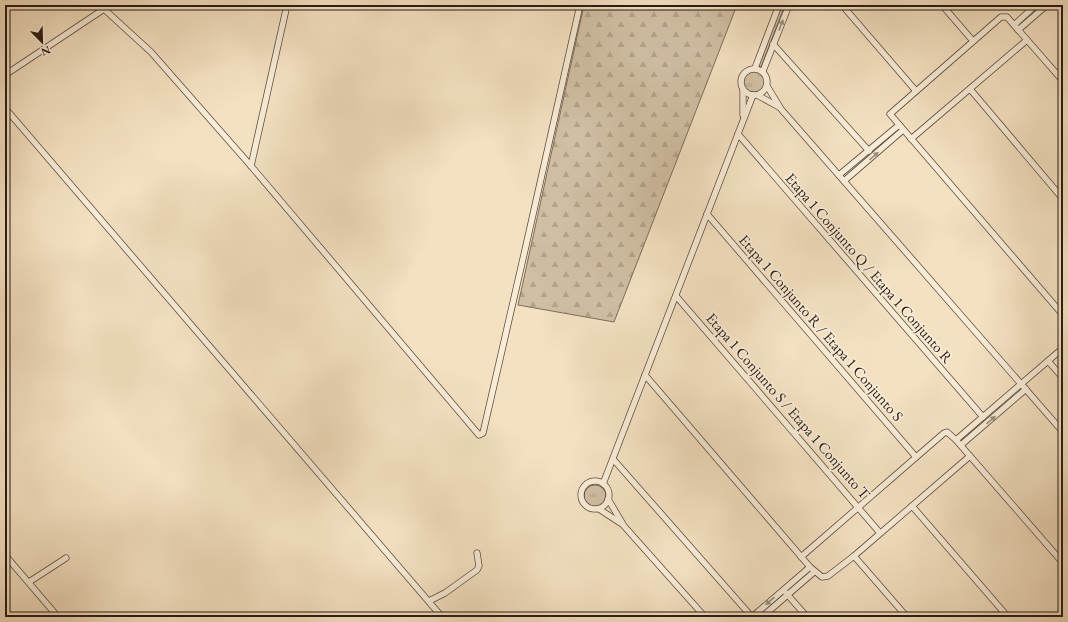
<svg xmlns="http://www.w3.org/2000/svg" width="1068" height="622" viewBox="0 0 1068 622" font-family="'EB Garamond',serif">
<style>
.grass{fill:url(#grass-tufts);stroke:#7d6d5c}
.forest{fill:url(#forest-firs);stroke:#7d6d5c}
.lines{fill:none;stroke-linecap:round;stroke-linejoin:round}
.minor-casing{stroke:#5c4c3f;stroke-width:7}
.minor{stroke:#f8ecd7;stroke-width:5.5}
.oneway{fill:#9b8e7f}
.labels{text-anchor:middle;stroke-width:3.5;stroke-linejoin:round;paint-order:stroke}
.street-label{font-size:15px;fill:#291b13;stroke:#f8ecd7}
</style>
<defs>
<pattern id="grass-tufts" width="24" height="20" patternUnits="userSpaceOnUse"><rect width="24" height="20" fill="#d1bfa4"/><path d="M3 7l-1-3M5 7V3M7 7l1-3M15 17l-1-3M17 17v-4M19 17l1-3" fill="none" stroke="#b3a48c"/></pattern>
<pattern id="forest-firs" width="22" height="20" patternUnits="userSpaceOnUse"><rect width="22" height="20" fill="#d1bfa4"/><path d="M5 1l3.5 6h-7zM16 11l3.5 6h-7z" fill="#b3a48c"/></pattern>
</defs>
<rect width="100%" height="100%" fill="#f4e1c2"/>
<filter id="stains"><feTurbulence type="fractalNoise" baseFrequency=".005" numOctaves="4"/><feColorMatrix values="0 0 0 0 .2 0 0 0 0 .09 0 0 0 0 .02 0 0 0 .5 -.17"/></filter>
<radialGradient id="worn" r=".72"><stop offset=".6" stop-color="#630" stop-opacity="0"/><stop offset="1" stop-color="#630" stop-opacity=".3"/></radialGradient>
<g class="grass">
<polygon points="782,5 785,5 761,67 758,66"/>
<circle cx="754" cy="82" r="11"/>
<circle cx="595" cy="496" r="11"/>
</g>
<polygon class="forest" points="584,5 737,5 614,322 518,305"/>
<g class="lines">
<defs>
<g id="minor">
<polyline points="842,5 916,91"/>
<polyline points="942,5 973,41"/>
<polyline points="104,9 151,52 251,166 479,435 483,433 525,250 580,5"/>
<polyline points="1014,25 1036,5"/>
<polyline points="1018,30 1047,5"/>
<polyline points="773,44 869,151"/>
<polyline points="755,68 779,5"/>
<circle cx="754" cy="82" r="13"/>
<polyline points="763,71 789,5"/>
<polyline points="5,75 104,9 107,5"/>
<polyline points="1063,81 1007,17 1001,17 890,114 1063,315"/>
<polyline points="767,86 781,109 1063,432"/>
<polyline points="970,89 1063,199"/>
<polyline points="743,90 743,115"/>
<polyline points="757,95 779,107"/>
<polyline points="5,108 442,617"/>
<polyline points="738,134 983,417"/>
<polyline points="911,139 1027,40"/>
<polyline points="251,166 287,5"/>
<polyline points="839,175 899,125"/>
<polyline points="844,181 903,130"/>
<polyline points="707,214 916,457"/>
<polyline points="676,296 880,533"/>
<polyline points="1048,361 1063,378"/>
<polyline points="645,375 810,567 822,577 828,576 854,556 970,456"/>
<polyline points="956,440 1063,348"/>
<polyline points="961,445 1026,389"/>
<polyline points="613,459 752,617"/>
<circle cx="595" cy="495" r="14"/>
<polyline points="603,484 753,95"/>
<polyline points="608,499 624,526 705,617"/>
<polyline points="912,506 1008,617"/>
<polyline points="599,509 622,524"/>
<polyline points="5,555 58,617"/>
<polyline points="854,556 907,617"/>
<polyline points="801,557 944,433 947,432 956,440 1063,563"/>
<polyline points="29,582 66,558"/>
<polyline points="786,593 807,617"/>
<polyline points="429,601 445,593 477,570 479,566 477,553"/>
<polyline points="752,617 810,567"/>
<polyline points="762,617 814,572"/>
</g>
</defs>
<use href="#minor" class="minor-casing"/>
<use href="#minor" class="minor"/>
</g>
<defs><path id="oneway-solid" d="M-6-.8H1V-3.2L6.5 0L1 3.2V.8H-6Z"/></defs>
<g class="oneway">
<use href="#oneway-solid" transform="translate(781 25) rotate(-69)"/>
<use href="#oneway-solid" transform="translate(874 156) rotate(-40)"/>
<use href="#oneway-solid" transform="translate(991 420) rotate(-41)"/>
<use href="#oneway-solid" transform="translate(770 601) rotate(139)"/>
</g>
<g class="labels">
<g class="street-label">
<text transform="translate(869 268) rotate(49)" y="5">Etapa 1 Conjunto Q / Etapa 1 Conjunto R</text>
<text transform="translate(821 328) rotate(49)" y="5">Etapa 1 Conjunto R / Etapa 1 Conjunto S</text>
<text transform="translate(788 406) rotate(49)" y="5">Etapa 1 Conjunto S / Etapa 1 Conjunto T</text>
</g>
</g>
<rect width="1068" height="622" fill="none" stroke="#f4e1c2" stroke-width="20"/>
<rect x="6" y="6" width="1056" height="610" fill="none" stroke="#291b13" stroke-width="2"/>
<rect x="10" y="10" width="1048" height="602" fill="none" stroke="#291b13"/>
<g transform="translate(42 42) rotate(157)" stroke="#f8ecd7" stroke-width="3" paint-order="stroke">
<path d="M0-3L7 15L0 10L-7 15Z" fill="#291b13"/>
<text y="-6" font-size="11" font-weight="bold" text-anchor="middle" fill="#291b13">N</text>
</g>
<rect width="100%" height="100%" filter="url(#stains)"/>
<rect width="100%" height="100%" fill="url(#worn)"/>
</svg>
